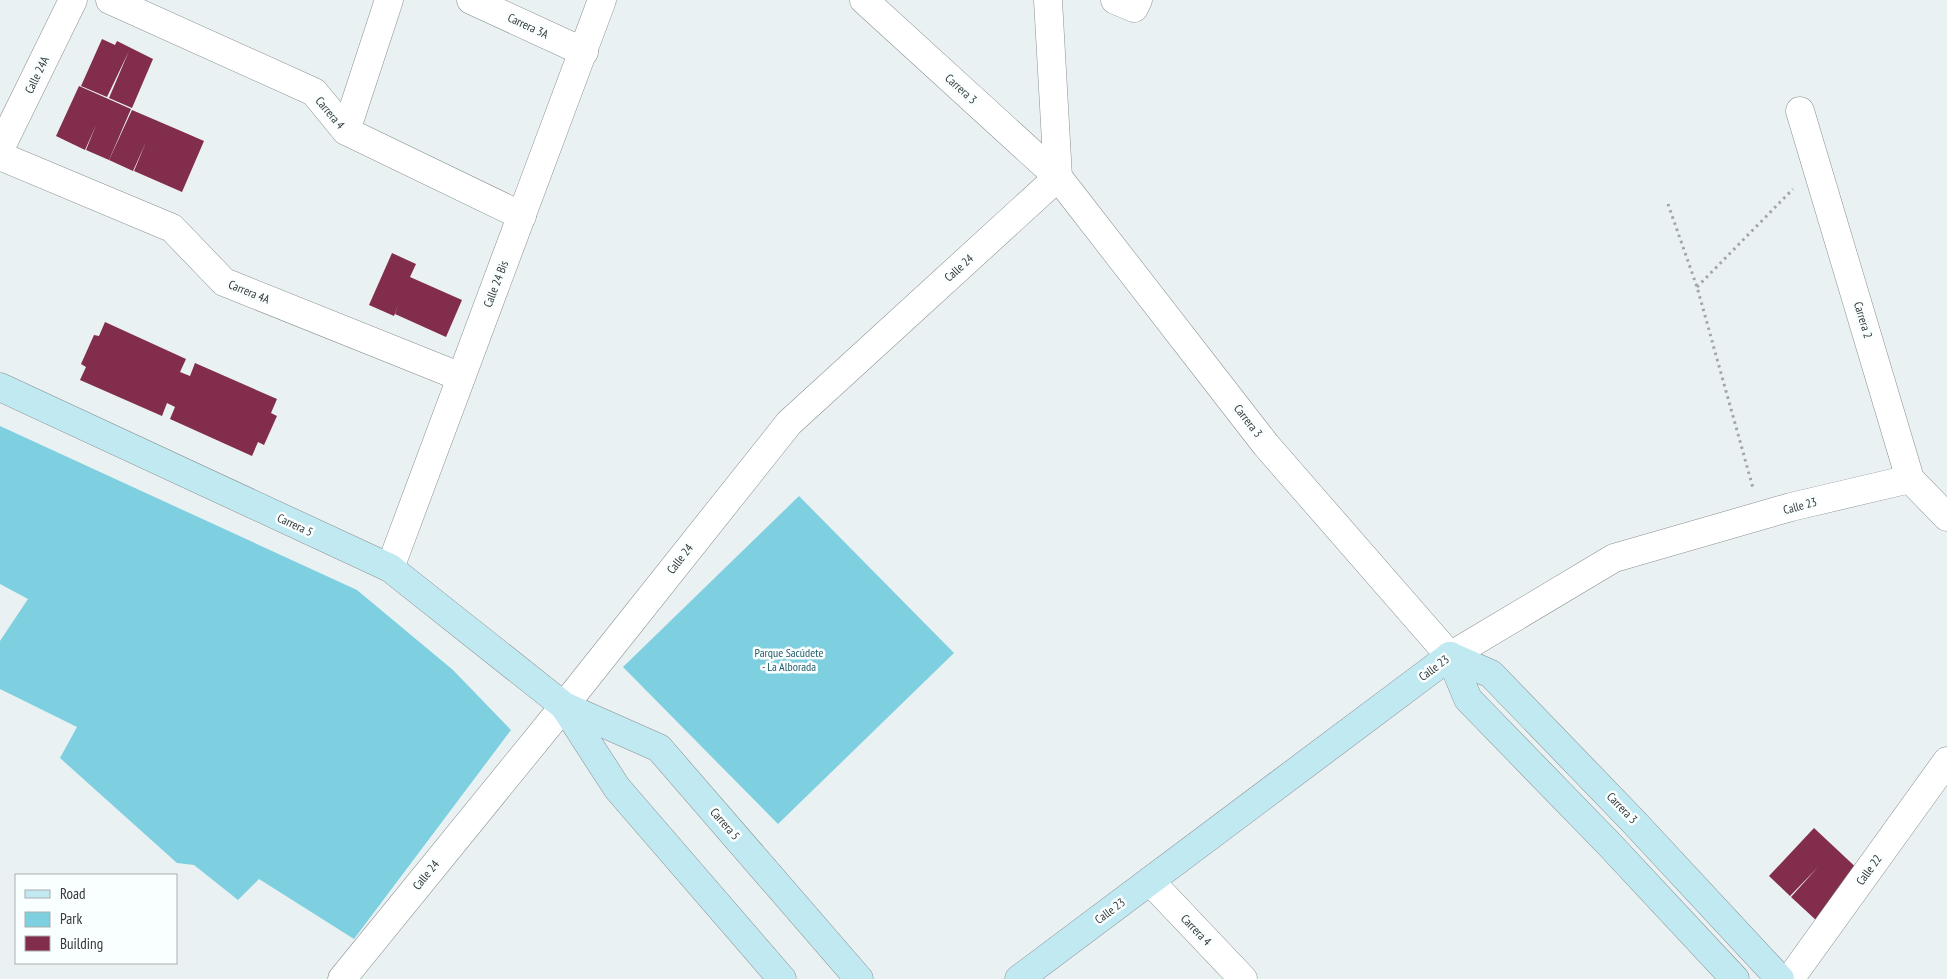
<svg xmlns="http://www.w3.org/2000/svg" width="1947" height="979" viewBox="0 0 1947 979" font-family="'PT Sans Narrow',sans-serif">
<style>
.green{fill:#7ecfe0}
.building{fill:#812d4b}
.lines{fill:none;stroke-linecap:round;stroke-linejoin:round}
.street-casing{stroke:#8a9091;stroke-width:29}
.secondary-casing{stroke:#8a9091;stroke-width:29}
.path{stroke:#a1a6a7;stroke-width:3;stroke-dasharray:2.5 4;stroke-linecap:butt}
.street{stroke:#fff;stroke-width:28}
.secondary{stroke:#c0e9f1;stroke-width:28}
.labels{text-anchor:middle;stroke-width:5;stroke-linejoin:round;paint-order:stroke}
.street-label{font-size:12px;fill:#353738;stroke:#f9feff}
.park-label{font-size:12px;fill:#275d68;stroke:#f9feff}
</style>
<rect width="100%" height="100%" fill="#eaf1f2"/>
<g class="green">
<polygon points="0,426 357,590 453,670 511,730 354,939 259,879 238,900 194,865 177,863 60,758 77,727 0,689 0,641 28,599 0,584"/>
<polygon points="799,496 954,653 778,824 623,667"/>
</g>
<g class="building">
<polygon points="102,39 115,45 117,41 153,59 132,108 109,98 129,51 107,97 81,86"/>
<polygon points="79,86 131,109 109,160 86,150 96,125 85,150 56,136"/>
<polygon points="132,110 181,131 167,163 181,131 204,141 182,192 134,171 146,142 133,171 109,160"/>
<polygon points="392,253 416,264 410,277 462,300 446,337 395,314 399,303 394,316 369,305"/>
<polygon points="105,322 186,359 180,372 190,376 195,363 277,399 271,413 277,416 264,445 258,442 252,456 170,419 175,407 167,403 162,416 80,380 86,367 81,364 94,335 99,336"/>
<polygon points="1814,828 1862,873 1817,921 1791,897 1818,867 1790,896 1769,876"/>
</g>
<g class="lines">
<defs>
<g id="street">
<polyline points="110,0 314,92 346,131 522,216"/>
<polyline points="471,0 584,52"/>
<polyline points="1048,0 1058,177 1266,445 1450,656 1614,558 1791,507 1910,479"/>
<polyline points="1115,0 1134,8 1138,0"/>
<polyline points="1800,111 1910,479 1947,517"/>
<polyline points="346,131 389,0"/>
<polyline points="0,149 73,0"/>
<polyline points="0,156 172,228 224,282 461,377"/>
<polyline points="390,568 602,0"/>
<polyline points="1150,881 1243,979"/>
<polyline points="342,979 564,706 789,423 1058,177 864,0"/>
<polyline points="1790,979 1947,761"/>
</g>
<g id="secondary">
<polyline points="0,387 390,568 564,706 659,748 859,979"/>
<polyline points="1450,656 1491,674 1633,821 1780,979"/>
<polyline points="1450,656 1468,699 1609,844 1735,979"/>
<polyline points="564,706 617,788 782,979"/>
<polyline points="1019,979 1450,656"/>
</g>
</defs>
<use href="#street" class="street-casing"/>
<use href="#secondary" class="secondary-casing"/>
<g class="path">
<polyline points="1668,204 1697,287 1753,488"/>
<polyline points="1697,287 1793,189"/>
</g>
<use href="#street" class="street"/>
<use href="#secondary" class="secondary"/>
</g>
<g class="labels">
<g class="street-label">
<text transform="translate(528 26) rotate(25)" y="4">Carrera 3A</text>
<text transform="translate(37 75) rotate(-64)" y="4">Calle 24A</text>
<text transform="translate(961 89) rotate(42)" y="4">Carrera 3</text>
<text transform="translate(330 113) rotate(50)" y="4">Carrera 4</text>
<text transform="translate(959 268) rotate(-42)" y="4">Calle 24</text>
<text transform="translate(496 284) rotate(-69)" y="4">Calle 24 Bis</text>
<text transform="translate(249 292) rotate(22)" y="4">Carrera 4A</text>
<text transform="translate(1863 320) rotate(73)" y="4">Carrera 2</text>
<text transform="translate(1248 421) rotate(52)" y="4">Carrera 3</text>
<text transform="translate(1800 506) rotate(-15)" y="4">Calle 23</text>
<text transform="translate(295 525) rotate(25)" y="4">Carrera 5</text>
<text transform="translate(680 559) rotate(-52)" y="4">Calle 24</text>
<text transform="translate(1434 668) rotate(-37)" y="4">Calle 23</text>
<text transform="translate(1622 808) rotate(46)" y="4">Carrera 3</text>
<text transform="translate(725 824) rotate(49)" y="4">Carrera 5</text>
<text transform="translate(1869 870) rotate(-54)" y="4">Calle 22</text>
<text transform="translate(426 875) rotate(-51)" y="4">Calle 24</text>
<text transform="translate(1110 911) rotate(-37)" y="4">Calle 23</text>
<text transform="translate(1196 930) rotate(46)" y="4">Carrera 4</text>
</g>
<g class="park-label">
<text x="789" y="657">Parque Sacúdete<tspan x="789" dy="14">- La Alborada</tspan></text>
</g>
</g>
<rect x="15" y="874" width="162" height="90" fill="#f9feff" stroke="#abaeaf"/>
<rect x="25" y="890" width="25" height="8" fill="#c0e9f1" stroke="#abaeaf"/>
<text x="60" y="899" font-size="15" fill="#353738">Road</text>
<rect x="25" y="912" width="25" height="15" fill="#7ecfe0" stroke="#abaeaf"/>
<text x="60" y="924" font-size="15" fill="#353738">Park</text>
<rect x="25" y="936" width="25" height="15" fill="#812d4b" stroke="#abaeaf"/>
<text x="60" y="949" font-size="15" fill="#353738">Building</text>
</svg>
